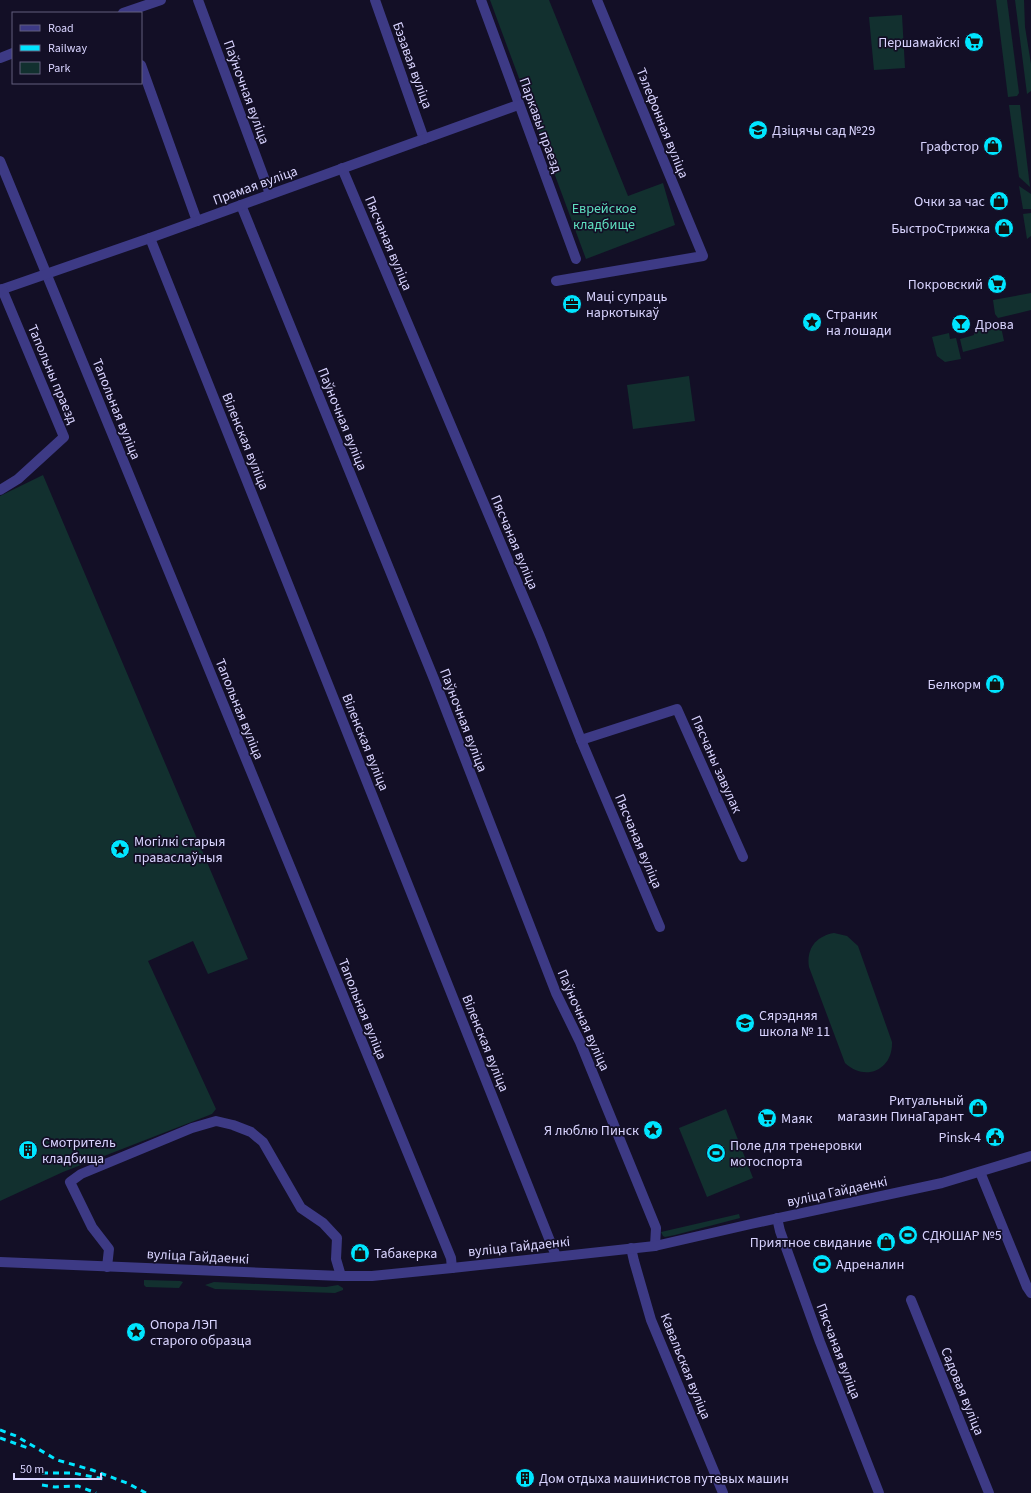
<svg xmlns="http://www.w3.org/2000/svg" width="1031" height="1493" viewBox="0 0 1031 1493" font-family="'Source Sans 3',sans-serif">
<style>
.green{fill:#12302f}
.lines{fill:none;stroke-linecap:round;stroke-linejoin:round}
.minor{stroke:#3d3a85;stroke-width:10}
.tertiary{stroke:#3d3a85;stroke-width:10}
.rail{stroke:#00e5ff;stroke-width:3;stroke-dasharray:6 5;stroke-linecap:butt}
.labels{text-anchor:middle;stroke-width:3.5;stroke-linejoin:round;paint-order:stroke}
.poi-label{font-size:14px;fill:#d9d4ff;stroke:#130f26;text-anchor:start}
.street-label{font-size:14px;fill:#d9d4ff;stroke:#130f26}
.park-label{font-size:14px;fill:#5fe0c0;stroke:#130f26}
</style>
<rect width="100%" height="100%" fill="#130f26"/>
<g class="green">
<polygon points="490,0 549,0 628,196 663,183 675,225 586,259"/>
<polygon points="996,0 1007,0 1019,93 1017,96 1008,97"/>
<polygon points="1015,0 1024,0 1025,27 1031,64 1031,91 1027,94"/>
<polygon points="902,15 905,68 874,70 869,17"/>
<polygon points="1009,105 1020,105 1030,187 1019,177"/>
<polygon points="1019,186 1031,194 1031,209 1023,209"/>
<polygon points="1031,213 1031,236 1027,239 1023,214"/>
<polygon points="1031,293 1031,310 998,318 995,314 993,300"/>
<polygon points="1000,322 1004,341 963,352 960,339 974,335 974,327"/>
<polygon points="949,333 950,339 956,338 961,359 945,362 937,356 932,337"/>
<polygon points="689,376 695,421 633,429 627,385"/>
<polygon points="43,475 248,959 208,974 193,941 148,961 216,1109 212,1114 63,1172 0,1201 0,496"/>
<path d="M 834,933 L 847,936 L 858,946 L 892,1042 C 893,1070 865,1082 845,1063 L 809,967 C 806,949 816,936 834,933 Z"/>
<polygon points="726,1109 753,1178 707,1197 679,1128"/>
<polygon points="739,1214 740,1218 675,1235 665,1237 663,1236 661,1232"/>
<polygon points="144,1280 180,1281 183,1282 179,1288 146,1287 144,1285"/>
<polygon points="214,1282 326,1287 338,1285 343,1288 343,1290 335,1293 215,1289 205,1285"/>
</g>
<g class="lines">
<g class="minor">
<polyline points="198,0 270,194"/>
<polyline points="375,0 424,139"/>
<polyline points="481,0 576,259"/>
<polyline points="123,13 161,0"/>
<polyline points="0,58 13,53"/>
<polyline points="141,65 197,221"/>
<polyline points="0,161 451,1258 452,1268"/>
<polyline points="342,168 540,636 581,740 660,927"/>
<polyline points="241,205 434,679 556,993 580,1042 656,1228 655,1246"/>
<polyline points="150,238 556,1256"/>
<polyline points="556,281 703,256 597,0"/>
<polyline points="0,290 150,238 518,105"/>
<polyline points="0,490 18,479 64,437 2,289"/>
<polyline points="581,740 677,709 743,857"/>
<polyline points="980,1172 1027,1287 1031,1293"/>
<polyline points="777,1218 780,1231 820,1342 879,1493"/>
<polyline points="631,1248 634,1261 651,1320 723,1493"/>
<polyline points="107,1267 109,1249 92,1227 70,1182 81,1174 192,1128 216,1121 233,1125 251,1132 263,1142 301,1208 323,1223 337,1238 336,1259 341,1276"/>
<polyline points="911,1300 989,1493"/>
</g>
<polyline class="tertiary" points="0,1262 341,1276 372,1276 452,1268 655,1246 751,1224 942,1183 1031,1156"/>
<g class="rail">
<polyline points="0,1430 16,1436 57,1460 92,1470 127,1483 146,1493"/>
<polyline points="0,1438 28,1448"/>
<polyline points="42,1473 73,1473 104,1479"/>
<polyline points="42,1485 55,1487 78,1486 96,1493"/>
</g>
</g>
<defs>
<symbol id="supermarket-disc" viewBox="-11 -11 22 22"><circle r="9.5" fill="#00e5ff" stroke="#130f26"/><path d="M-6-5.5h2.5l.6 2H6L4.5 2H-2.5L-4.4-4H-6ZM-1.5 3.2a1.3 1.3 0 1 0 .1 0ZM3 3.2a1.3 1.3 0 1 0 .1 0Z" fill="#111"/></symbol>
<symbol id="school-disc" viewBox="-11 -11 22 22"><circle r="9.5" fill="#00e5ff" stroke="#130f26"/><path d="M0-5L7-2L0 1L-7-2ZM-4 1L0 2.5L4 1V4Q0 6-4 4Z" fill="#111"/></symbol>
<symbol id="shop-disc" viewBox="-11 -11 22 22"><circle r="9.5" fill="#00e5ff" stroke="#130f26"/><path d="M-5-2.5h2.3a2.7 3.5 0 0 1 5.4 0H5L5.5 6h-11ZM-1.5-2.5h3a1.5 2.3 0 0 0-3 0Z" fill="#111"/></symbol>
<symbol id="office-disc" viewBox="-11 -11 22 22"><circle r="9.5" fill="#00e5ff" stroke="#130f26"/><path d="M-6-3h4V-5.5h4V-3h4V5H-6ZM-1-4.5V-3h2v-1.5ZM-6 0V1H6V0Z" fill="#111"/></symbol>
<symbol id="sight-disc" viewBox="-11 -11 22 22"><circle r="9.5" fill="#00e5ff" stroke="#130f26"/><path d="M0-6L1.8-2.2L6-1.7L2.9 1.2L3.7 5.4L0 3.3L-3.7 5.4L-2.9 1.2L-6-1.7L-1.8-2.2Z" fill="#111"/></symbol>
<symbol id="bar-disc" viewBox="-11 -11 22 22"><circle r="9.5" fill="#00e5ff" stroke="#130f26"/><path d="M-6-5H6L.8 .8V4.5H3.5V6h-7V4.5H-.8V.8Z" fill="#111"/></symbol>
<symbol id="civic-disc" viewBox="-11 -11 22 22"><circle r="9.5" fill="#00e5ff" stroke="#130f26"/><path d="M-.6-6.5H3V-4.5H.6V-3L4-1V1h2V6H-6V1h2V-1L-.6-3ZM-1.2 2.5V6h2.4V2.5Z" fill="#111"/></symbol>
<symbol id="building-disc" viewBox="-11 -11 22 22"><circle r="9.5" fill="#00e5ff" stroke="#130f26"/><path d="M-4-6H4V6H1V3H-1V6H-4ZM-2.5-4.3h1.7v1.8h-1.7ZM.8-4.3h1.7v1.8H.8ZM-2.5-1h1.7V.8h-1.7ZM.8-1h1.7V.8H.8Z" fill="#111"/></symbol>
<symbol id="stadium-disc" viewBox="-11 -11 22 22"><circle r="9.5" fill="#00e5ff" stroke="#130f26"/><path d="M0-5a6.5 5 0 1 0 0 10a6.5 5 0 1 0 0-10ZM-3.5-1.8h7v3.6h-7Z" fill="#111"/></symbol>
</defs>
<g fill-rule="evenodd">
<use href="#supermarket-disc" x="963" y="31" width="22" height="22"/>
<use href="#school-disc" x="747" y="119" width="22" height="22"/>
<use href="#shop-disc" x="982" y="135" width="22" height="22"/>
<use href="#shop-disc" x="988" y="190" width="22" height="22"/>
<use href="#shop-disc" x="993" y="217" width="22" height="22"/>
<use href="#supermarket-disc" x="986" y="273" width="22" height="22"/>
<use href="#office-disc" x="561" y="293" width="22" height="22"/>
<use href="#sight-disc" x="801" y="311" width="22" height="22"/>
<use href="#bar-disc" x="950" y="313" width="22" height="22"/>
<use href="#shop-disc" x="984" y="673" width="22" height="22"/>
<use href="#sight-disc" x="109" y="838" width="22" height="22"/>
<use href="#school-disc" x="734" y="1012" width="22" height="22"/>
<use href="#shop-disc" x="967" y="1097" width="22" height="22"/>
<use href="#supermarket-disc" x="756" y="1107" width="22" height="22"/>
<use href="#sight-disc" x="642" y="1119" width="22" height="22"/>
<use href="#civic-disc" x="984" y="1126" width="22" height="22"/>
<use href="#building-disc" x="17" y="1139" width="22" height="22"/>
<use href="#stadium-disc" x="705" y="1142" width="22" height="22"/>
<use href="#stadium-disc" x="897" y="1224" width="22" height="22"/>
<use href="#shop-disc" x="875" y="1231" width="22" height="22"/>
<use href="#shop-disc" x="349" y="1242" width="22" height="22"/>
<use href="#stadium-disc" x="811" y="1253" width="22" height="22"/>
<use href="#sight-disc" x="125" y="1321" width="22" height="22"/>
<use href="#building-disc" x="514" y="1467" width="22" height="22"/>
</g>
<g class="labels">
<g class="poi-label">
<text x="960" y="47" text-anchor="end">Першамайскі</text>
<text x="772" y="135">Дзіцячы сад №29</text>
<text x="979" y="151" text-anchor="end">Графстор</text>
<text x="985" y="206" text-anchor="end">Очки за час</text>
<text x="990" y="233" text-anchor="end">БыстроСтрижка</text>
<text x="983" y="289" text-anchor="end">Покровский</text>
<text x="586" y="301">Маці супраць<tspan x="586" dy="16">наркотыкаў</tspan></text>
<text x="826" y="319">Страник<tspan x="826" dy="16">на лошади</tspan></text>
<text x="975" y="329">Дрова</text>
<text x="981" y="689" text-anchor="end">Белкорм</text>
<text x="134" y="846">Могілкі старыя<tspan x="134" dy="16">праваслаўныя</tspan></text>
<text x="759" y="1020">Сярэдняя<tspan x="759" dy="16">школа № 11</tspan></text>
<text x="964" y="1105" text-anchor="end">Ритуальный<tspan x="964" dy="16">магазин ПинаГарант</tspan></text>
<text x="781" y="1123">Маяк</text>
<text x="639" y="1135" text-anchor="end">Я люблю Пинск</text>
<text x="981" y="1142" text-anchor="end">Pinsk-4</text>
<text x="42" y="1147">Смотритель<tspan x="42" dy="16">кладбища</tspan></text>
<text x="730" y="1150">Поле для тренеровки<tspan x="730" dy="16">мотоспорта</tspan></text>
<text x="922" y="1240">СДЮШАР №5</text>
<text x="872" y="1247" text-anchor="end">Приятное свидание</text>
<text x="374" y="1258">Табакерка</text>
<text x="836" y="1269">Адреналин</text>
<text x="150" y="1329">Опора ЛЭП<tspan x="150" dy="16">старого образца</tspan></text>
<text x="539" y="1483">Дом отдыха машинистов путевых машин</text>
</g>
<g class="street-label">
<text transform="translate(413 65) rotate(70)" y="5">Бэзавая вуліца</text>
<text transform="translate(247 92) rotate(70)" y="5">Паўночная вуліца</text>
<text transform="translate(663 123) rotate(68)" y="5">Тэлефонная вуліца</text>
<text transform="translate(541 125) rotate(70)" y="5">Паркавы праезд</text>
<text transform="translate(255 185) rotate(-20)" y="5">Прамая вуліца</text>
<text transform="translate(389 243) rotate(67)" y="5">Пясчаная вуліца</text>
<text transform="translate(53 374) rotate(67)" y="5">Тапольны праезд</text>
<text transform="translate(117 409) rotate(68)" y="5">Тапольная вуліца</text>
<text transform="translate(343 419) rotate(68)" y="5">Паўночная вуліца</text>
<text transform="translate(246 441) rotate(68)" y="5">Віленская вуліца</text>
<text transform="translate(515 542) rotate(67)" y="5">Пясчаная вуліца</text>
<text transform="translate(240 709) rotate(68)" y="5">Тапольная вуліца</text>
<text transform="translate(464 720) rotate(69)" y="5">Паўночная вуліца</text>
<text transform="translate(366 742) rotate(68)" y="5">Віленская вуліца</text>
<text transform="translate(717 764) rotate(66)" y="5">Пясчаны завулак</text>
<text transform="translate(639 841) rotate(67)" y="5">Пясчаная вуліца</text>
<text transform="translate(363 1009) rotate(68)" y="5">Тапольная вуліца</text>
<text transform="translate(584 1020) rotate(66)" y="5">Паўночная вуліца</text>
<text transform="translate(486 1043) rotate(68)" y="5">Віленская вуліца</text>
<text transform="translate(837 1191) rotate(-12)" y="5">вуліца Гайдаенкі</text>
<text transform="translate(519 1246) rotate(-6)" y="5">вуліца Гайдаенкі</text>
<text transform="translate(198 1256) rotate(3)" y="5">вуліца Гайдаенкі</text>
<text transform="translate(839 1351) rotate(69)" y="5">Пясчаная вуліца</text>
<text transform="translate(686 1366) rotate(68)" y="5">Кавальская вуліца</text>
<text transform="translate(963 1391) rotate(68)" y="5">Садовая вуліца</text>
</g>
<g class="park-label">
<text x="604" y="213">Еврейское<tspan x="604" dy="16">кладбище</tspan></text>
</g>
</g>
<rect x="12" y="12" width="130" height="72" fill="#130f26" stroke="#625e7d"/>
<rect x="20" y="25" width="20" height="6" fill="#3d3a85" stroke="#625e7d"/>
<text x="48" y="32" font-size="12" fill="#d9d4ff">Road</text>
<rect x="20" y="45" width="20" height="6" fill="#00e5ff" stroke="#625e7d"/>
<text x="48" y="52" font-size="12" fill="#d9d4ff">Railway</text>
<rect x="20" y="62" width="20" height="12" fill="#12302f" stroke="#625e7d"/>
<text x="48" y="72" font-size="12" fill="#d9d4ff">Park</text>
<path d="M14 1473v6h87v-6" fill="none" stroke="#d9d4ff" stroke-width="2"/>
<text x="20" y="1473" font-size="12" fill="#d9d4ff" stroke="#130f26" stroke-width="3" paint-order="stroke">50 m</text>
</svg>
